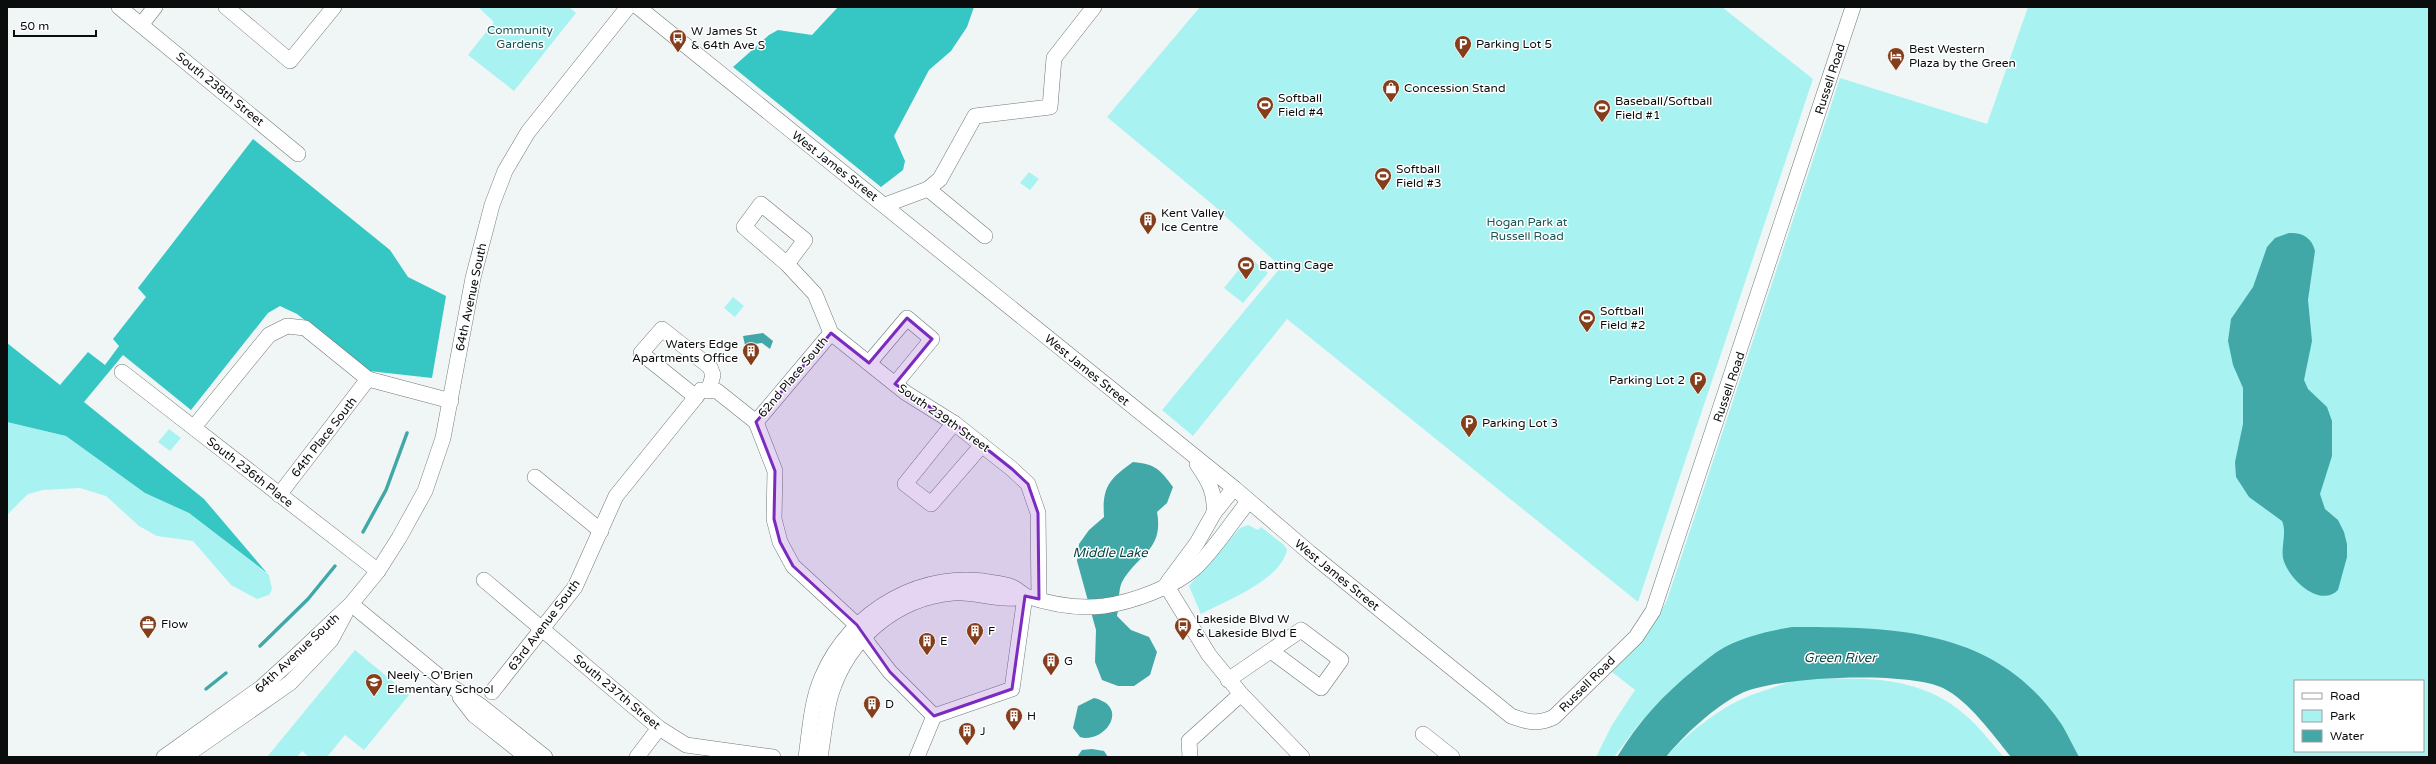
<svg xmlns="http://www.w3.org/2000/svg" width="2436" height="764" viewBox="0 0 2436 764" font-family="'Varela Round',sans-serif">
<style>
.green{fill:#a8f3f1;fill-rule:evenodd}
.forest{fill:#36c6c4}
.water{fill:#42a8a7}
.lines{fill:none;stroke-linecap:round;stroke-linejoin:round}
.stream{stroke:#42a8a7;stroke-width:3.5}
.minor-casing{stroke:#737978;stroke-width:16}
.minor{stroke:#fff;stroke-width:15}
.marked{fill:#7b2cbf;fill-opacity:0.2;stroke:#7b2cbf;stroke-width:3;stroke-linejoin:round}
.labels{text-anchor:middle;stroke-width:3;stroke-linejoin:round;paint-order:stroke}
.park-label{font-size:12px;fill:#1b5554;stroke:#fff}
.poi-label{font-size:12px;fill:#0b0d0d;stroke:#fff;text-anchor:start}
.street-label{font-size:12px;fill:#0b0d0d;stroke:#fff}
.water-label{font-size:13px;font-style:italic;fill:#064645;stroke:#fff}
</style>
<rect width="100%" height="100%" fill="#f0f6f6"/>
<g class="green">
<polygon points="478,7 569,7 576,13 514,91 468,55 494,22"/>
<polygon points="1200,7 1722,7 1813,79 1638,602 1287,319 1193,436 1162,410 1281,267 1212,204 1107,117"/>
<path d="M 2028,7 L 2429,7 L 2429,757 L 2075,757 L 1924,638 L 1643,719 L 1614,757 L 1596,757 L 1612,725 L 1635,690 L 1612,672 L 1656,620 L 1667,600 L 1840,78 L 1987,124 ZM 2295,681 L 2423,681 L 2423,751 L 2295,751 Z"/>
<polygon points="1029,172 1039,179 1030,190 1020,183"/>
<polygon points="1249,257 1268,273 1243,303 1224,288"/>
<polygon points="733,297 744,306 735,317 724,308"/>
<polygon points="7,422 66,436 145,493 189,513 269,575 272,589 269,595 257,599 231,585 193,541 157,536 139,526 106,496 80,488 43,490 28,494 7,515"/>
<polygon points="169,429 181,438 170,451 158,442"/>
<path d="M 1248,525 L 1258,530 L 1261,527 L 1284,545 L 1287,549 C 1283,579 1226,601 1201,614 L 1189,586 L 1240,528 Z"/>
<polygon points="355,650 409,695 364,750 345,735 327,757 309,757 302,751 297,757 267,757"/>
<path d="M 1798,679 C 1858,679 1915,672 1964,714 C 1979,726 1991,743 2004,757 L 1666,757 C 1686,735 1714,712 1742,699 C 1760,691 1780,686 1798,679 Z"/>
</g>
<g class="forest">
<polygon points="838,7 974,7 967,27 951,51 929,70 894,136 905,161 903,170 881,187 733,67 769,35 778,30 812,35"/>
<polygon points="253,139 390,250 408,277 446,296 432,378 369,371 297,314 280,306 268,313 191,410 123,355 84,402 204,499 267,573 189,513 145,493 66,436 7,422 7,343 60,385 88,352 105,365 119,346 113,339 146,297 138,288"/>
</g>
<g class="water">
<path d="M 2289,233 C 2301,232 2312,237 2315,251 L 2308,300 L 2312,341 L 2304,380 L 2308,389 L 2327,407 L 2332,421 L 2332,456 L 2320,494 L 2325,509 L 2338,520 L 2344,532 L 2347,544 L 2347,557 L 2338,590 C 2319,609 2287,577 2283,558 C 2281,546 2287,532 2282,521 L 2249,497 L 2236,477 L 2235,462 L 2243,424 L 2243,388 L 2233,365 L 2228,341 L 2231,319 L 2253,287 L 2267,247 L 2275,238 Z"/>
<polygon points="763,333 773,341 770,349 762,343 745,345 743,336"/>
<path d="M 1133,462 C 1155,464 1160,469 1173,487 L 1167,503 L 1157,512 C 1164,551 1138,554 1122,582 C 1118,590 1119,606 1117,616 L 1131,630 L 1149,637 L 1157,652 L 1150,675 L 1134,686 L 1118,686 L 1102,680 L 1095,662 L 1096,630 L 1077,561 L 1079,544 L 1089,530 L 1104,517 C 1102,487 1109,479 1133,462 Z"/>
<path d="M 1792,627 C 1896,627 1997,628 2062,725 C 2068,735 2073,746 2079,757 L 2011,757 C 1993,735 1969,701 1943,688 C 1907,671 1776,676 1740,694 C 1714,707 1684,735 1666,757 L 1617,757 C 1638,722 1664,694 1695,669 C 1705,661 1714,653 1725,647 C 1746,636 1768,631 1792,627 Z"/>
<path d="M 1094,698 C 1131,707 1104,744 1080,737 L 1073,728 L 1078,706 Z"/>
<polygon points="1092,749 1104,751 1108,757 1077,757 1082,750"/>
</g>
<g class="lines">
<g class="stream">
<polyline points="363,532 386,490 407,433"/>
<polyline points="260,646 308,599 335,566"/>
<polyline points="206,689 226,673"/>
</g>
<defs>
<g id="minor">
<polyline points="119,7 298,154"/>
<polyline points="226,7 290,61 334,7"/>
<path d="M 638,7 L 1234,488 L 1310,553 L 1511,716 C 1527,722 1538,725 1554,717 L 1636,637 L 1653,611 L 1853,7"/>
<polyline points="141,25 155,7"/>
<polyline points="928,189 985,236"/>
<polyline points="885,205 928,189 940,179 975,116 1050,107 1054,58 1094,7"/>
<polyline points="787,264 805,240 761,204 744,227 787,264 815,294 831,333 906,393 954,423 1012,469 1028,484 1038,513 1039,599"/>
<polyline points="869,363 907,318 932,339 895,384"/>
<polyline points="122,372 378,571"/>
<polyline points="709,389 713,375 710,367 662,329 641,353 696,397 701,390 717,391 756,422 775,471 774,519 780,542 793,566 857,625 869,645 890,672 934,716"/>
<polyline points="756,422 831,333"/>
<polyline points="954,423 905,484 931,504 982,445"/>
<polyline points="194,427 269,335 287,326 305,328 368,379 451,401"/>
<path d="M 1197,464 C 1208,480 1216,493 1214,513"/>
<polyline points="535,477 601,531"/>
<polyline points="279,495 368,379"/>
<polyline points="484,580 659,728 686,745 773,757"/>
<polyline points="1168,582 1197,543 1214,513 1234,488"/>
<polyline points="1166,585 1209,655 1241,694 1302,757"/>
<polyline points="351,604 452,687 481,706 545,757"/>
<polyline points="1228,680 1301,630 1341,660 1321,688 1271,651"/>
<polyline points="492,692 575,587 616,496 696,397"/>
<polyline points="460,697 474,715 527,757"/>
<polyline points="1423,734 1452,757"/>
<polyline points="164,757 262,687 296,656 351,604 378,571 399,538 425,491 443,438 473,278 492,205 505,171 528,132 628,7"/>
<polyline points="184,757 290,683 331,640 345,614"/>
<polyline points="637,757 659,728"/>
<path d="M 806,757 C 810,730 811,702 822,677 C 850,610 924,568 996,583 C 1002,584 1009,585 1014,588 C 1018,590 1022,594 1026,596 C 1050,604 1079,609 1104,606 C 1132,602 1174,587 1195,568 C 1215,549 1231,523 1248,502"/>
<path d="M 820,757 C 824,736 825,714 831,694 C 848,640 895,598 953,593 C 977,591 1002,603 1025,596"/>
<polyline points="917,757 934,716 1012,689 1025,596"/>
<polyline points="1190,757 1189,741 1241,694"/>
</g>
</defs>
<use href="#minor" class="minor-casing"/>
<use href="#minor" class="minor"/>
</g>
<path class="marked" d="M 907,318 L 932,339 L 895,384 L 954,423 L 1012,469 L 1028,484 L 1038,513 L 1039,599 L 1025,596 L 1012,689 L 934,716 L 890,672 L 857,625 L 793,566 L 780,542 L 774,519 L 775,471 L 756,422 L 831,333 L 869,363 Z"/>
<defs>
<symbol id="bus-pin" viewBox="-11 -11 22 30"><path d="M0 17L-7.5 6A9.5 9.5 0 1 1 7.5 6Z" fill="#853e1c" stroke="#fff"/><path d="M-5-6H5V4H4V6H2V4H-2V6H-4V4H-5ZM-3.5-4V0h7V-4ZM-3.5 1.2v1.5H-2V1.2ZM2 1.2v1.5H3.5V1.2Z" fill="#fff"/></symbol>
<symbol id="parking-pin" viewBox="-11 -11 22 30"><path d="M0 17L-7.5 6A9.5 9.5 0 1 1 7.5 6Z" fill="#853e1c" stroke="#fff"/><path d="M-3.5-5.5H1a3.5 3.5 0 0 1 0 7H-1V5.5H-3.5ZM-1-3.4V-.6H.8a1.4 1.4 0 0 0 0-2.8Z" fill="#fff"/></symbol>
<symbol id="hotel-pin" viewBox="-11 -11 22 30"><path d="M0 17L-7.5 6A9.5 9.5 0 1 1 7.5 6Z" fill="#853e1c" stroke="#fff"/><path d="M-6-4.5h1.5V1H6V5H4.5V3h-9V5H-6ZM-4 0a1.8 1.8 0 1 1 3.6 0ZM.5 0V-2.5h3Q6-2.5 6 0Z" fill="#fff"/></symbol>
<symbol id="shop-pin" viewBox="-11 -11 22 30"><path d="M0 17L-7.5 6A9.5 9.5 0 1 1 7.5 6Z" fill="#853e1c" stroke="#fff"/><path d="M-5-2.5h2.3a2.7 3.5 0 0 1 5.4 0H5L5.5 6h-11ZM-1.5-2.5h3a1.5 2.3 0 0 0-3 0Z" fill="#fff"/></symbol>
<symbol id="stadium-pin" viewBox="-11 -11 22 30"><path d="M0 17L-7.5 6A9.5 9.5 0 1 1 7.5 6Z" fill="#853e1c" stroke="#fff"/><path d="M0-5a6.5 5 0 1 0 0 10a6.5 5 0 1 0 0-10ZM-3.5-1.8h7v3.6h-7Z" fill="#fff"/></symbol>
<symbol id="building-pin" viewBox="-11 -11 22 30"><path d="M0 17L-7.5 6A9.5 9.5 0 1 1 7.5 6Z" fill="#853e1c" stroke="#fff"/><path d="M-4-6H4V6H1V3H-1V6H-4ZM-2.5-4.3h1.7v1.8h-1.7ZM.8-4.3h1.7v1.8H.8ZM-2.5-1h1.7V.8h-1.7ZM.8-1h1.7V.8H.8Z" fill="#fff"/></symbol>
<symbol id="office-pin" viewBox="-11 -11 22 30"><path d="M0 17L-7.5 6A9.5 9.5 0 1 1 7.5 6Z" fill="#853e1c" stroke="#fff"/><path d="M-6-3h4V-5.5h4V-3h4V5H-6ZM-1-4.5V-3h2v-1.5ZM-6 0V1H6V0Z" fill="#fff"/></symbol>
<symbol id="school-pin" viewBox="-11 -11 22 30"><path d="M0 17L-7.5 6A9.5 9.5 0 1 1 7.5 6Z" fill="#853e1c" stroke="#fff"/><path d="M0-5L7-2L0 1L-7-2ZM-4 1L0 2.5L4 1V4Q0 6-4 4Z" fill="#fff"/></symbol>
</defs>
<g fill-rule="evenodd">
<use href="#bus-pin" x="668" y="28" width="20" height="27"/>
<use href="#parking-pin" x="1453" y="34" width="20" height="27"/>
<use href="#hotel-pin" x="1886" y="46" width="20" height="27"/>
<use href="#shop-pin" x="1381" y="78" width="20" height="27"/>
<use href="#stadium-pin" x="1255" y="95" width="20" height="27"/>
<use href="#stadium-pin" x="1592" y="98" width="20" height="27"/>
<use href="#stadium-pin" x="1373" y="166" width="20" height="27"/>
<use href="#building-pin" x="1138" y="210" width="20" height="27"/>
<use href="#stadium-pin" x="1236" y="255" width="20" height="27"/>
<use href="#stadium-pin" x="1577" y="308" width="20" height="27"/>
<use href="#building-pin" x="741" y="341" width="20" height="27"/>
<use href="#parking-pin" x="1688" y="370" width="20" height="27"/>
<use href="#parking-pin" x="1459" y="413" width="20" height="27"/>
<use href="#office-pin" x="138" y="614" width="20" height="27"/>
<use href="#bus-pin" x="1173" y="616" width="20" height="27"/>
<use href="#building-pin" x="965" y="621" width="20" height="27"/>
<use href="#building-pin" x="917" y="631" width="20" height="27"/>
<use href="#building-pin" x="1041" y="651" width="20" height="27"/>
<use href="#school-pin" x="364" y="672" width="20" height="27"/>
<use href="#building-pin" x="862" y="694" width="20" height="27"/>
<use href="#building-pin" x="1004" y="706" width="20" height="27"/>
<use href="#building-pin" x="957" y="721" width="20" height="27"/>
</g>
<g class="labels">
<g class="park-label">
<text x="520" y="34">Community<tspan x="520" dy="14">Gardens</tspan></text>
<text x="1527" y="226">Hogan Park at<tspan x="1527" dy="14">Russell Road</tspan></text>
</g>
<g class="poi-label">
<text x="691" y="35">W James St<tspan x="691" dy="14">&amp; 64th Ave S</tspan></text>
<text x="1476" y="48">Parking Lot 5</text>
<text x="1909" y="53">Best Western<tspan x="1909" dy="14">Plaza by the Green</tspan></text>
<text x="1404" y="92">Concession Stand</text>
<text x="1278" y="102">Softball<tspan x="1278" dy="14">Field #4</tspan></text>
<text x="1615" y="105">Baseball/Softball<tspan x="1615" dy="14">Field #1</tspan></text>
<text x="1396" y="173">Softball<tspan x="1396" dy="14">Field #3</tspan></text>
<text x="1161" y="217">Kent Valley<tspan x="1161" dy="14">Ice Centre</tspan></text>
<text x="1259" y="269">Batting Cage</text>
<text x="1600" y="315">Softball<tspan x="1600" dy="14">Field #2</tspan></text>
<text x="738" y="348" text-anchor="end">Waters Edge<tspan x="738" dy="14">Apartments Office</tspan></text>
<text x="1685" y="384" text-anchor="end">Parking Lot 2</text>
<text x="1482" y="427">Parking Lot 3</text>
<text x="1196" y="623">Lakeside Blvd W<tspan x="1196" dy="14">&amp; Lakeside Blvd E</tspan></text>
<text x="161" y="628">Flow</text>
<text x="988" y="635">F</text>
<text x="940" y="645">E</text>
<text x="1064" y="665">G</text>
<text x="387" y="679">Neely - O'Brien<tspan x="387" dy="14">Elementary School</tspan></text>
<text x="885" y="708">D</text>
<text x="1027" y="720">H</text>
<text x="980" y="735">J</text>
</g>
<g class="street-label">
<text transform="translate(1830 79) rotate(-72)" y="4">Russell Road</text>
<text transform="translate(220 89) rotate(39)" y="4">South 238th Street</text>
<text transform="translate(835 166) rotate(38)" y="4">West James Street</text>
<text transform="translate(471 297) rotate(-78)" y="4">64th Avenue South</text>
<text transform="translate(1087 370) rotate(39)" y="4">West James Street</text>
<text transform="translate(793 377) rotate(-50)" y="4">62nd Place South</text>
<text transform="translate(1729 387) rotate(-71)" y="4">Russell Road</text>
<text transform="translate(944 418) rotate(35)" y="4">South 239th Street</text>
<text transform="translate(324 437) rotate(-52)" y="4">64th Place South</text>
<text transform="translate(250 472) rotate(38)" y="4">South 236th Place</text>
<text transform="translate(1337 575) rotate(39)" y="4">West James Street</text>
<text transform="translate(544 625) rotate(-53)" y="4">63rd Avenue South</text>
<text transform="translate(297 653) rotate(-43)" y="4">64th Avenue South</text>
<text transform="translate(1587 684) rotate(-45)" y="4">Russell Road</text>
<text transform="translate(617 692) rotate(40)" y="4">South 237th Street</text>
</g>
<g class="water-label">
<text x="1110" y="557">Middle Lake</text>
<text x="1840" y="662">Green River</text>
</g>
</g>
<rect width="2436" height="764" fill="none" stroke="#0b0d0d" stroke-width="16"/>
<rect x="2294" y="680" width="130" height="72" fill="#ffffff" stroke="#9d9e9e"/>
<rect x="2302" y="693" width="20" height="6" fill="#ffffff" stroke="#9d9e9e"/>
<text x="2330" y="700" font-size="12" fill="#0b0d0d">Road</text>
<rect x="2302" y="710" width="20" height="12" fill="#a8f3f1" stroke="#9d9e9e"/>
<text x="2330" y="720" font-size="12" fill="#0b0d0d">Park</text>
<rect x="2302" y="730" width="20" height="12" fill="#42a8a7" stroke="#9d9e9e"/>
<text x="2330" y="740" font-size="12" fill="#0b0d0d">Water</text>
<path d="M14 30v6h82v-6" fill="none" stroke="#0b0d0d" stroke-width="2"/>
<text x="20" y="30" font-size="12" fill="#0b0d0d" stroke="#ffffff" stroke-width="3" paint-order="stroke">50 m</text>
</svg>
